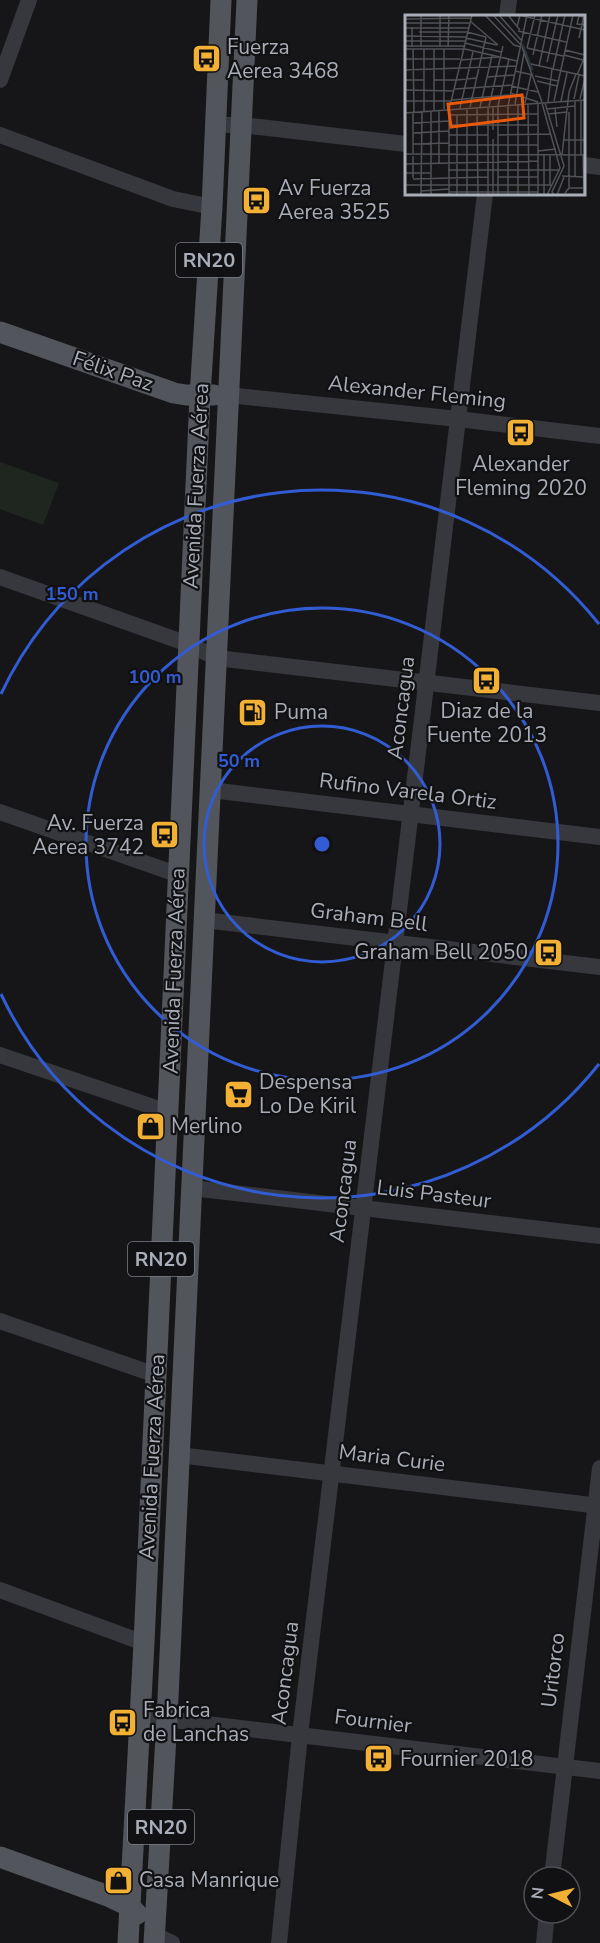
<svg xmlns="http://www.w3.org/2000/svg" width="600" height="1943" viewBox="0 0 600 1943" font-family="'Nunito Sans',sans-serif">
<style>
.green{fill:#1e261f}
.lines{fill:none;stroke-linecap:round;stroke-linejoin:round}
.minor{stroke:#37383d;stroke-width:16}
.major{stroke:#53555c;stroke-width:21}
.ring{fill:none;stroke:#325cd3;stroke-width:3}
.labels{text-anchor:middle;stroke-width:4.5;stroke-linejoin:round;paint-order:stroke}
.shield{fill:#111113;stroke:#7b7e86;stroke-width:1.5}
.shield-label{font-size:20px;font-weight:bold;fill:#a8adb8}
.poi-label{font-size:21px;fill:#a8adb8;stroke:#111113;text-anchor:start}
.street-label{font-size:21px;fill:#a8adb8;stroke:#111113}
.inset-river{fill:none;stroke:#2c353c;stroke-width:3}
.inset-road{fill:none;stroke:#505258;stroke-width:1.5}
.view{fill:#e8590c;fill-opacity:0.15;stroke:#e8590c;stroke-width:3}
.inset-edge{fill:none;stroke:#a8adb8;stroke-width:3}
.centre{fill:#325cd3;stroke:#111113;stroke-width:3}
.ring-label{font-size:18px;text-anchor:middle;font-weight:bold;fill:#325cd3;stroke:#111113;stroke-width:4.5;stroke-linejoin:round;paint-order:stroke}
</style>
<rect width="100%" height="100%" fill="#161618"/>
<polygon class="green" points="0,462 59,483 43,525 0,509"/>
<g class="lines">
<g class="minor">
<polyline points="507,16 509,0"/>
<polyline points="0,80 29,0"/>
<polyline points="215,125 242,125 406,144"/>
<polyline points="0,135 173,199 212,207"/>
<polyline points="584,165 600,167"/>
<polyline points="228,395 458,419 600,436"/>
<polyline points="0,577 188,644 217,658 600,703"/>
<polyline points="211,790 600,837"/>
<polyline points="0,812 179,875"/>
<polyline points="204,920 600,967"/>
<polyline points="0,1055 168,1112"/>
<polyline points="192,1188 600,1236"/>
<polyline points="0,1321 156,1375"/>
<polyline points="179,1455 600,1506"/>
<polyline points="0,1590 144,1643"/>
<polyline points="140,1716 600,1771"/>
<polyline points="552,1877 600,1468"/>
<polyline points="155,1935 172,1943"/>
<polyline points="279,1943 300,1735 485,194"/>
<polyline points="544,1943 547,1913"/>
</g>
<g class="major">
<polyline points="0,332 174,393 186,395 214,395"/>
<polyline points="0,1857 108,1896 129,1906 137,1914"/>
<polyline points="128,1943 144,1643 200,396 212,207 221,0"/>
<polyline points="154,1943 167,1719 247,0"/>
</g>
</g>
<g class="ring">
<circle cx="322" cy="844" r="118"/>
<circle cx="322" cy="844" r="236"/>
<path d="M599 1064A354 354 0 0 1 1 994M1 694A354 354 0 0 1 599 624"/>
</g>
<defs>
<symbol id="bus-square" viewBox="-11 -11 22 22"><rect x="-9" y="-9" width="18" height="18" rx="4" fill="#f2b134" stroke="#111113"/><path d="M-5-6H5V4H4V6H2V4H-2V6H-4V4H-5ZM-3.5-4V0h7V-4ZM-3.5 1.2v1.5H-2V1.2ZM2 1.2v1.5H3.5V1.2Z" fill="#111"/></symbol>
<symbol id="fuel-square" viewBox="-11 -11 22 22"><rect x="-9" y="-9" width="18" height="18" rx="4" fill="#f2b134" stroke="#111113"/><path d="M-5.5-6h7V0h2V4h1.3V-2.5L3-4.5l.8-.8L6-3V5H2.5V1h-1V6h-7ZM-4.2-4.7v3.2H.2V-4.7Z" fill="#111"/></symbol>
<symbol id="supermarket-square" viewBox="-11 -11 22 22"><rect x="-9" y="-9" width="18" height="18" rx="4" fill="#f2b134" stroke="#111113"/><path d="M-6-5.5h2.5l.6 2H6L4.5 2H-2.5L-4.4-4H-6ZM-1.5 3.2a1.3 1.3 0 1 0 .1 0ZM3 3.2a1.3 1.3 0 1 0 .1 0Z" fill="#111"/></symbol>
<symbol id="shop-square" viewBox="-11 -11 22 22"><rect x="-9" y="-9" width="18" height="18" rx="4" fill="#f2b134" stroke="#111113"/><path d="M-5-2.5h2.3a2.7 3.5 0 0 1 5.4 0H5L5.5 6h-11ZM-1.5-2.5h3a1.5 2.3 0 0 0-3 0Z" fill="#111"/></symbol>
</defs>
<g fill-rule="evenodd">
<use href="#bus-square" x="190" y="42" width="33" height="33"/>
<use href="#bus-square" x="240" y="184" width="33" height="33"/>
<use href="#bus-square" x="504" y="416" width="33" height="33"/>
<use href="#bus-square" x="470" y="664" width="33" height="33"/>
<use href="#fuel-square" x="236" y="696" width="33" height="33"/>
<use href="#bus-square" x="148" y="818" width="33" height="33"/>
<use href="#bus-square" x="532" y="936" width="33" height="33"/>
<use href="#supermarket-square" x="222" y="1078" width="33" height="33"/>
<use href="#shop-square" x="134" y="1110" width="33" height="33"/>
<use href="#bus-square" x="106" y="1706" width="33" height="33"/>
<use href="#bus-square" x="362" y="1742" width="33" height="33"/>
<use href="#shop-square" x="102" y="1864" width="33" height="33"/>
</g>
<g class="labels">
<g class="shield">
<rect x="176" y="243" width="66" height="34" rx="4.5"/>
<rect x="128" y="1242" width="66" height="34" rx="4.5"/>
<rect x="128" y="1810" width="66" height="34" rx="4.5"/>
</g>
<g class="shield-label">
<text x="209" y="267">RN20</text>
<text x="161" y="1266">RN20</text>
<text x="161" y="1834">RN20</text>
</g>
<g class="poi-label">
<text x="227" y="54">Fuerza<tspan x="227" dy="24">Aerea 3468</tspan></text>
<text x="278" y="195">Av Fuerza<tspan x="278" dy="24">Aerea 3525</tspan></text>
<text x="521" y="471" text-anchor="middle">Alexander<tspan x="521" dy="24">Fleming 2020</tspan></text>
<text x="487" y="718" text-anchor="middle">Diaz de la<tspan x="487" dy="24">Fuente 2013</tspan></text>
<text x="274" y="719">Puma</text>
<text x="144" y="830" text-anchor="end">Av. Fuerza<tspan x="144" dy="24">Aerea 3742</tspan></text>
<text x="528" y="959" text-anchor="end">Graham Bell 2050</text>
<text x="259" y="1089">Despensa<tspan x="259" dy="24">Lo De Kiril</tspan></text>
<text x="171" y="1133">Merlino</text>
<text x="143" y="1717">Fabrica<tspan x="143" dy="24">de Lanchas</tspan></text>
<text x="400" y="1766">Fournier 2018</text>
<text x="139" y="1887">Casa Manrique</text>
</g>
<g class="street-label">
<text transform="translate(113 371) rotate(19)" y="7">Félix Paz</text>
<text transform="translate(417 392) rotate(6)" y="7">Alexander Fleming</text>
<text transform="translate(196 486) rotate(-87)" y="7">Avenida Fuerza Aérea</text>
<text transform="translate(401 708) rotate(-83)" y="7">Aconcagua</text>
<text transform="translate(408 791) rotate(7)" y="7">Rufino Varela Ortiz</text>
<text transform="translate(369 917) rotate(7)" y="7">Graham Bell</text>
<text transform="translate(174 971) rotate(-88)" y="7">Avenida Fuerza Aérea</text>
<text transform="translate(343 1191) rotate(-83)" y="7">Aconcagua</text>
<text transform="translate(434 1194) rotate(7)" y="7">Luis Pasteur</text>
<text transform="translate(152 1457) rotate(-87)" y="7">Avenida Fuerza Aérea</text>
<text transform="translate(392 1458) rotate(7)" y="7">Maria Curie</text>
<text transform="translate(553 1670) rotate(-83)" y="7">Uritorco</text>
<text transform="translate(285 1673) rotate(-83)" y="7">Aconcagua</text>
<text transform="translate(373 1721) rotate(7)" y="7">Fournier</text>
</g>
</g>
<g transform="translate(405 15)">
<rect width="180" height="180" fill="#161618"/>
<path class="inset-river" d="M 117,29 L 127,55"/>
<path class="inset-road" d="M 80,0 L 109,30 L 116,32M 88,0 L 115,29M 94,0 L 116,25M 103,0 L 115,15M 122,2 L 180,15M 178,2 L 174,1 L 172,9 L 180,10M 0,4 L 66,3M 65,6 L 93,30M 0,8 L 64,8M 112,12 L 115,0 L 122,2M 0,13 L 64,13M 113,16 L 161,27M 14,17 L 62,17 L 81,22M 0,21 L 61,22M 61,23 L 92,30M 174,23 L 179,0M 0,26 L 61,26M 60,28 L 96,37M 0,31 L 60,31M 7,32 L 7,12M 16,32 L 16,0M 35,32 L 35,0M 43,32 L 44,0M 117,32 L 137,87M 122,33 L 158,41M 122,33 L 130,0M 0,34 L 60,34 L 112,46M 8,34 L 9,98M 19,34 L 19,96M 29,34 L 29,95M 39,34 L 39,94M 160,35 L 180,40M 128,40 L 137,0M 159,40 L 178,45M 0,44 L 55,44M 56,45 L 93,42M 142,47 L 153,0M 126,49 L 180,61M 134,51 L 145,0M 148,54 L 160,0M 0,55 L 111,51M 110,56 L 128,60M 172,60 L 180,41M 130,61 L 153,66M 82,62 L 109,60M 0,65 L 19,65M 29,65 L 51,65M 52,65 L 71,63M 132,66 L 152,71M 106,71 L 133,77M 50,74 L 107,70M 0,75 L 49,76M 105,78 L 133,87M 169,84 L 174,60M 175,84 L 180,63M 47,85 L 104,80M 0,86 L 46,86M 149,86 L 168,0M 156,86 L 162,58M 143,87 L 147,54M 120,88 L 126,60M 133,88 L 133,180M 137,88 L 155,153 L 142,180M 140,88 L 159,151 L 147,177 L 149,180M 110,89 L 119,38M 113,89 L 113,180M 123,89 L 124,180M 84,91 L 98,31M 103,91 L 103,180M 103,91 L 122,0M 65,92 L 81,22M 75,92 L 87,41M 83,92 L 83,180M 88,92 L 88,115M 55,93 L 68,37M 72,93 L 73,180M 150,93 L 152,112M 62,94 L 62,180M 142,94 L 170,91M 44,95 L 67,0M 26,96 L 26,180M 164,97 L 164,173M 0,98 L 180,85M 8,98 L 8,138M 143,99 L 162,97M 44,100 L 132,99M 52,100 L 52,180M 8,108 L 44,106M 44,110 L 132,110M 26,117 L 44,116M 8,118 L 26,117M 44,120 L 83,120M 93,120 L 146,119M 88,124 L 88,180M 159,125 L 180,125M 8,129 L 44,128M 44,130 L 133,130M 133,136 L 151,134M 0,139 L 180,140M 139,140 L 139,180M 145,140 L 145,170M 157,140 L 164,77 L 171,59M 176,140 L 176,85M 178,140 L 179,180M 34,148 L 34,96M 0,149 L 133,146M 43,155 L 155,155M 0,158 L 25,158M 157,161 L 178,162M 93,162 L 133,162M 170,162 L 170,85M 8,163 L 8,141M 8,164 L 83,162M 0,170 L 146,170M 16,176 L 44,174M 44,177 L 133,177M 160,178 L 164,173 L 180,173M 16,180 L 17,97M 44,180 L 44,100M 93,180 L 93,91 L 104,44M 152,180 L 159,162"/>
<path class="view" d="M 117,80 L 119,103 L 46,112 L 43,89 Z"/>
<rect width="180" height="180" class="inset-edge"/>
</g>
<circle cx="322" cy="844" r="9" class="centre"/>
<g class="ring-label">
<text x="72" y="600">150 m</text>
<text x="155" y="683">100 m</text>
<text x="239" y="767">50 m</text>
</g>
<g transform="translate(552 1895) rotate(277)"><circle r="28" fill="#111113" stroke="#4d4f55" stroke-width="1.5"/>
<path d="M0-4.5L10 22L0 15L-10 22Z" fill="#f2b134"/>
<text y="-9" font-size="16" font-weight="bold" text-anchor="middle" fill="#a8adb8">N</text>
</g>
</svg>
